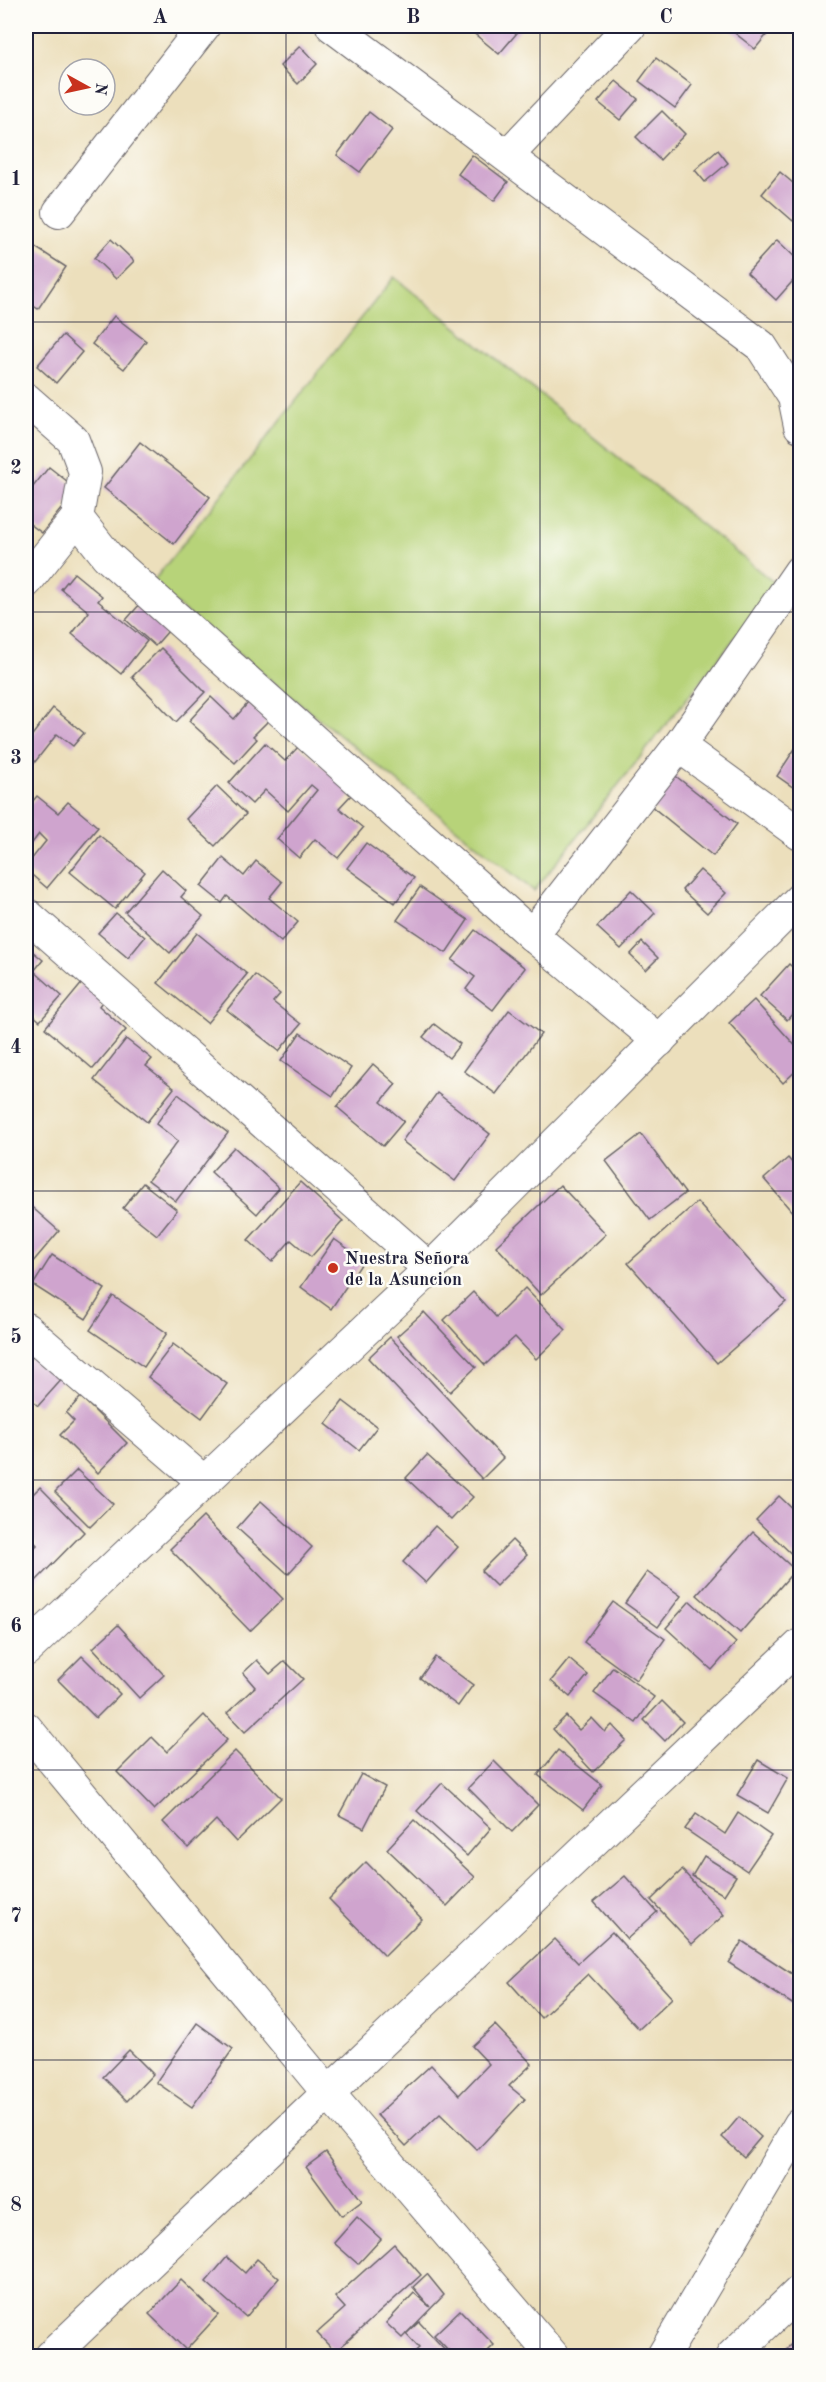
<svg xmlns="http://www.w3.org/2000/svg" width="826" height="2382" viewBox="0 0 826 2382" font-family="'Old Standard TT',serif">
<style>
.green{fill:#b7d379;stroke:#6c7a5a;stroke-width:1.5}
.building{fill:#cfa4ce}
.lines{fill:none;stroke-linecap:round;stroke-linejoin:round}
.street-casing{stroke:#696468;stroke-width:34}
.street{stroke:#fff;stroke-width:32}
.grid{fill:none;stroke:#22223b;stroke-width:1.5;stroke-opacity:0.55}
.poi-dot{fill:#c8321e;stroke:#fdfcf7;stroke-width:2}
.labels{text-anchor:middle;stroke-width:5;stroke-linejoin:round;paint-order:stroke}
.poi-label{font-size:18px;font-weight:bold;fill:#22223b;stroke:#fdfcf7;text-anchor:start}
.neatline{fill:none;stroke:#22223b;stroke-width:2}
.grid-label{font-size:20px;text-anchor:middle;font-weight:bold;fill:#22223b}
</style>
<rect width="100%" height="100%" fill="#fdfcf7"/>
<filter id="ink" filterUnits="userSpaceOnUse"><feTurbulence type="fractalNoise" baseFrequency=".0167" numOctaves="2"/><feDisplacementMap in="SourceGraphic" scale="12" xChannelSelector="R" yChannelSelector="G"/><feConvolveMatrix kernelMatrix="1 2 1 2 8 2 1 2 1" color-interpolation-filters="sRGB"/></filter>
<filter id="wash" filterUnits="userSpaceOnUse"><feTurbulence type="fractalNoise" baseFrequency=".008" numOctaves="4" result="noise"/><feDisplacementMap in="SourceGraphic" scale="24" xChannelSelector="R" yChannelSelector="G"/><feGaussianBlur stdDeviation="1.35" result="paint"/><feColorMatrix in="noise" values="0 0 0 0 0 0 0 0 0 0 0 0 0 0 0 0 0 1.4 0 .05"/><feComposite in="paint" operator="in"/></filter>
<g filter="url(#wash)">
<rect width="100%" height="100%" fill="#ecdfbc"/>
<polygon class="green" points="394,277 777,585 534,891 151,584"/>
<g id="blocks">
<g class="building">
<polygon points="465,26 523,26 499,54"/>
<polygon points="726,26 774,26 755,49"/>
<polygon points="300,46 317,64 298,84 280,66"/>
<polygon points="656,58 692,85 675,108 639,81"/>
<polygon points="616,81 638,99 620,120 598,102"/>
<polygon points="662,111 685,134 660,160 636,137"/>
<polygon points="369,112 392,130 360,172 337,155"/>
<polygon points="718,150 728,163 705,182 695,170"/>
<polygon points="472,155 508,182 494,201 458,174"/>
<polygon points="780,172 800,189 800,212 793,221 762,194"/>
<polygon points="111,239 134,261 116,279 94,258"/>
<polygon points="777,240 800,262 800,273 776,300 747,273"/>
<polygon points="35,247 66,267 38,309 26,301 26,261"/>
<polygon points="114,316 146,341 124,369 92,344"/>
<polygon points="63,335 82,352 56,383 37,366"/>
<polygon points="140,442 210,497 174,544 104,488"/>
<polygon points="49,467 77,489 42,533 26,521 26,483 32,488"/>
<polygon points="74,573 102,596 98,601 147,641 121,674 72,634 89,612 61,589"/>
<polygon points="140,604 169,630 155,646 126,620"/>
<polygon points="161,648 205,692 176,722 132,677"/>
<polygon points="211,697 234,719 248,703 268,721 253,736 257,739 235,763 189,721"/>
<polygon points="53,708 84,733 73,746 57,734 27,772 26,743"/>
<polygon points="800,741 800,792 777,776"/>
<polygon points="265,743 285,761 299,746 353,793 339,808 363,828 338,858 315,839 299,858 277,839 317,790 311,785 288,811 265,790 252,804 229,783"/>
<polygon points="673,774 737,824 713,856 650,805"/>
<polygon points="217,786 246,814 215,846 186,819"/>
<polygon points="37,796 58,813 68,802 98,827 47,888 26,870 26,866 46,841 39,834 26,851 26,809"/>
<polygon points="99,835 145,872 115,909 70,872"/>
<polygon points="366,843 414,878 395,903 347,868"/>
<polygon points="223,858 244,876 256,861 282,882 269,898 298,922 281,942 227,896 222,903 201,886"/>
<polygon points="162,869 186,891 181,897 203,916 170,953 125,912"/>
<polygon points="700,870 726,893 707,913 682,890"/>
<polygon points="420,887 468,920 446,953 397,920"/>
<polygon points="631,890 655,913 621,949 597,927"/>
<polygon points="116,913 145,937 128,958 98,933"/>
<polygon points="475,930 525,968 493,1010 466,989 475,977 452,960"/>
<polygon points="197,933 247,974 207,1023 158,983"/>
<polygon points="642,942 658,958 646,970 630,955"/>
<polygon points="26,946 43,960 34,971 62,996 40,1021 26,1009"/>
<polygon points="789,964 800,974 800,1005 787,1020 760,996"/>
<polygon points="255,975 280,994 273,1002 301,1024 279,1051 227,1010"/>
<polygon points="83,982 104,999 99,1006 126,1030 93,1069 45,1028"/>
<polygon points="754,1000 800,1051 800,1067 783,1083 729,1023"/>
<polygon points="509,1010 541,1034 496,1094 464,1071"/>
<polygon points="434,1024 460,1044 449,1058 423,1037"/>
<polygon points="300,1033 351,1068 333,1096 281,1061"/>
<polygon points="126,1039 152,1059 146,1066 174,1088 147,1122 94,1080"/>
<polygon points="373,1064 396,1084 381,1102 404,1121 383,1146 337,1107"/>
<polygon points="437,1093 490,1134 455,1181 402,1141"/>
<polygon points="178,1094 228,1133 176,1201 148,1180 178,1141 156,1124"/>
<polygon points="641,1134 685,1193 650,1220 606,1161"/>
<polygon points="234,1147 279,1188 257,1214 211,1172"/>
<polygon points="788,1158 800,1172 800,1221 764,1179"/>
<polygon points="300,1182 343,1221 311,1257 291,1240 272,1262 248,1240"/>
<polygon points="143,1183 177,1210 157,1235 123,1208"/>
<polygon points="560,1185 606,1234 541,1295 496,1246"/>
<polygon points="26,1202 59,1231 26,1270"/>
<polygon points="697,1202 786,1302 717,1363 628,1263"/>
<polygon points="334,1239 364,1260 331,1309 301,1287"/>
<polygon points="52,1255 105,1289 86,1319 33,1285"/>
<polygon points="525,1288 566,1330 536,1359 515,1337 485,1365 444,1320 473,1292 496,1317"/>
<polygon points="113,1296 167,1333 144,1367 90,1330"/>
<polygon points="424,1312 476,1367 450,1392 397,1336"/>
<polygon points="390,1337 503,1458 482,1479 368,1358"/>
<polygon points="173,1344 227,1384 202,1418 148,1377"/>
<polygon points="37,1352 64,1377 38,1406 26,1395 26,1364"/>
<polygon points="81,1397 127,1443 98,1473 60,1435 74,1421 66,1413"/>
<polygon points="343,1401 377,1427 359,1450 326,1424"/>
<polygon points="427,1455 473,1497 451,1520 406,1478"/>
<polygon points="77,1470 113,1504 90,1527 55,1492"/>
<polygon points="40,1487 84,1532 35,1582 26,1572 26,1556 37,1545 26,1533 26,1501"/>
<polygon points="779,1496 800,1516 800,1562 756,1520"/>
<polygon points="261,1501 312,1547 288,1574 237,1528"/>
<polygon points="203,1517 283,1599 250,1631 170,1549"/>
<polygon points="435,1526 458,1547 426,1583 403,1562"/>
<polygon points="753,1532 795,1570 740,1633 697,1595"/>
<polygon points="512,1540 527,1555 496,1586 481,1571"/>
<polygon points="647,1572 681,1596 658,1627 625,1603"/>
<polygon points="690,1601 736,1643 712,1670 666,1628"/>
<polygon points="613,1602 665,1639 636,1680 584,1642"/>
<polygon points="118,1625 164,1675 139,1698 93,1648"/>
<polygon points="82,1656 120,1694 96,1718 58,1680"/>
<polygon points="435,1657 473,1685 458,1706 420,1678"/>
<polygon points="569,1659 588,1675 570,1697 551,1681"/>
<polygon points="257,1660 270,1674 285,1661 303,1679 245,1732 227,1713 255,1687 243,1673"/>
<polygon points="613,1667 654,1697 636,1723 594,1693"/>
<polygon points="662,1701 683,1722 665,1741 644,1720"/>
<polygon points="204,1715 227,1740 154,1810 117,1772 152,1737 167,1752"/>
<polygon points="566,1716 579,1730 592,1718 605,1732 612,1725 626,1740 593,1772 553,1729"/>
<polygon points="558,1750 602,1785 583,1810 538,1775"/>
<polygon points="235,1751 281,1798 236,1842 216,1820 188,1848 163,1822"/>
<polygon points="758,1760 788,1778 768,1813 737,1795"/>
<polygon points="494,1761 538,1805 512,1832 468,1788"/>
<polygon points="361,1774 385,1787 364,1828 339,1815"/>
<polygon points="442,1783 491,1828 467,1856 417,1811"/>
<polygon points="738,1813 771,1836 747,1871 685,1829 696,1814 725,1834"/>
<polygon points="414,1820 475,1877 447,1906 387,1849"/>
<polygon points="704,1856 736,1876 724,1895 692,1876"/>
<polygon points="366,1862 422,1919 385,1956 329,1899"/>
<polygon points="682,1870 724,1915 692,1944 651,1900"/>
<polygon points="625,1876 657,1912 627,1939 594,1902"/>
<polygon points="800,1921 800,1944 791,1938"/>
<polygon points="612,1932 672,1998 639,2029 588,1974 541,2018 509,1982 555,1939 578,1963"/>
<polygon points="742,1941 800,1979 800,2009 729,1963"/>
<polygon points="197,2023 233,2049 192,2107 156,2082"/>
<polygon points="495,2025 532,2064 509,2086 525,2099 477,2150 440,2114 406,2146 377,2115 431,2065 459,2095 489,2064 472,2046"/>
<polygon points="129,2050 153,2074 127,2101 103,2077"/>
<polygon points="739,2117 761,2137 744,2157 722,2137"/>
<polygon points="326,2152 362,2201 342,2216 306,2167"/>
<polygon points="357,2217 381,2239 358,2264 334,2243"/>
<polygon points="394,2244 421,2275 335,2352 317,2333 345,2308 335,2297"/>
<polygon points="227,2257 245,2273 257,2259 279,2278 246,2317 206,2282"/>
<polygon points="427,2274 444,2295 402,2338 386,2323 414,2293 430,2307 413,2287"/>
<polygon points="181,2280 218,2315 186,2350 149,2314"/>
<polygon points="460,2310 494,2345 483,2356 454,2356 434,2335"/>
<polygon points="419,2322 450,2355 448,2356 410,2356 419,2348 406,2334"/>
<polygon points="800,2336 800,2356 788,2356 783,2352"/>
</g>
</g>
</g>
<g filter="url(#ink)">
<use href="#blocks" fill-opacity="0" stroke="#696468" stroke-width="1.5"/>
<g class="lines">
<defs>
<g id="street">
<polyline points="332,26 761,346 794,397 800,426"/>
<polyline points="507,156 630,26"/>
<polyline points="59,212 204,26"/>
<polyline points="26,399 73,440 85,472 77,518 107,556 532,935 659,1041"/>
<polyline points="26,582 77,518"/>
<polyline points="679,746 800,834"/>
<polyline points="26,914 430,1269"/>
<polyline points="532,935 679,746 800,571"/>
<polyline points="26,1329 204,1482"/>
<polyline points="26,1650 430,1269 800,899"/>
<polyline points="26,1728 329,2094 553,2356"/>
<polyline points="51,2356 800,1645"/>
<polyline points="663,2356 800,2124"/>
<polyline points="732,2356 800,2291"/>
</g>
</defs>
<use href="#street" class="street-casing"/>
<use href="#street" class="street"/>
</g>
</g>
<path class="grid" d="M 286,26 L 286,2356M 540,26 L 540,2356M 26,322 L 800,322M 26,612 L 800,612M 26,902 L 800,902M 26,1191 L 800,1191M 26,1480 L 800,1480M 26,1770 L 800,1770M 26,2060 L 800,2060"/>
<circle class="poi-dot" cx="333" cy="1268" r="6"/>
<g class="labels">
<g class="poi-label">
<text x="345" y="1264">Nuestra Señora<tspan x="345" dy="21">de la Asuncion</tspan></text>
</g>
</g>
<rect width="826" height="2382" fill="none" stroke="#fdfcf7" stroke-width="66"/>
<g transform="translate(87 87) rotate(98)"><circle r="28" fill="#fdfcf7" stroke="#a5a5ac" stroke-width="1.5"/>
<path d="M0-4.5L10 22L0 15L-10 22Z" fill="#c8321e"/>
<text y="-9" font-size="16" font-weight="bold" text-anchor="middle" fill="#22223b">N</text>
</g>
<rect x="33" y="33" width="760" height="2316" class="neatline"/>
<g class="grid-label">
<text x="160" y="23">A</text>
<text x="413" y="23">B</text>
<text x="666" y="23">C</text>
<text x="16" y="185">1</text>
<text x="16" y="474">2</text>
<text x="16" y="764">3</text>
<text x="16" y="1053">4</text>
<text x="16" y="1343">5</text>
<text x="16" y="1632">6</text>
<text x="16" y="1922">7</text>
<text x="16" y="2211">8</text>
</g>
</svg>
